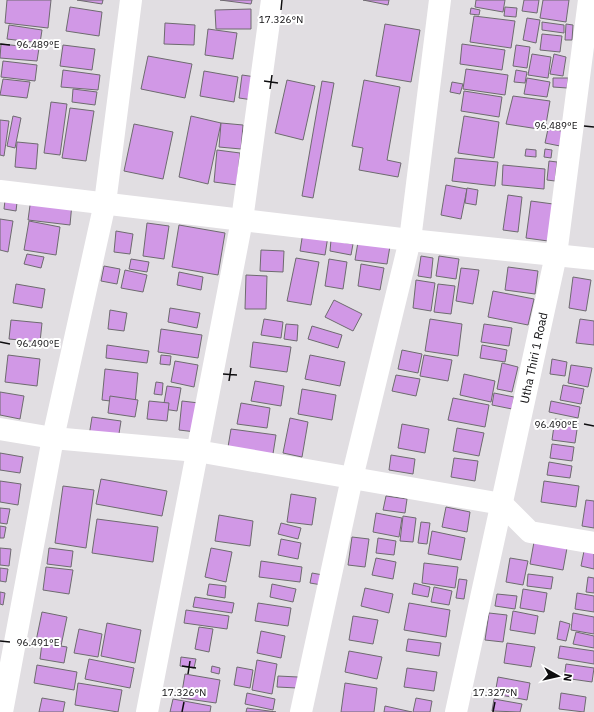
<svg xmlns="http://www.w3.org/2000/svg" width="594" height="712" viewBox="0 0 594 712" font-family="'IBM Plex Sans',sans-serif">
<style>
.building{fill:#d198e6;stroke:#6e6b6f}
.lines{fill:none;stroke-linecap:round;stroke-linejoin:round}
.street{stroke:#fff;stroke-width:22}
.ticks{fill:none;stroke:#0e0d0f;stroke-width:1.5}
.labels{text-anchor:middle;stroke-width:4;stroke-linejoin:round;paint-order:stroke}
.street-label{font-size:12px;fill:#0e0d0f;stroke:#fff}
.ticks-label{font-size:10px;text-anchor:middle;fill:#0e0d0f;stroke:#fff;stroke-width:4;stroke-linejoin:round;paint-order:stroke}
</style>
<rect width="100%" height="100%" fill="#e1dee2"/>
<g class="building">
<polygon points="7,0 51,0 48,28 5,23"/>
<polygon points="77,0 103,0 102,4"/>
<polygon points="220,0 252,0 251,4"/>
<polygon points="363,0 389,0 388,5"/>
<polygon points="476,0 505,0 503,12 475,7"/>
<polygon points="524,0 539,0 537,13 522,11"/>
<polygon points="543,0 569,0 566,22 540,18"/>
<polygon points="70,7 102,12 99,36 66,31"/>
<polygon points="505,7 517,8 516,17 504,16"/>
<polygon points="471,8 480,10 479,15 470,14"/>
<polygon points="251,9 251,29 216,29 215,10"/>
<polygon points="474,16 515,21 511,48 470,42"/>
<polygon points="527,18 540,20 536,43 523,40"/>
<polygon points="542,22 564,25 564,33 542,30"/>
<polygon points="165,23 195,25 194,45 164,44"/>
<polygon points="385,24 420,30 411,82 376,76"/>
<polygon points="566,24 573,25 572,40 565,40"/>
<polygon points="9,25 42,30 40,43 7,39"/>
<polygon points="208,29 237,33 233,59 205,55"/>
<polygon points="542,34 562,36 560,52 540,50"/>
<polygon points="1,44 39,48 37,61 0,58"/>
<polygon points="462,44 505,50 502,70 460,64"/>
<polygon points="63,45 95,49 92,70 60,66"/>
<polygon points="516,45 530,47 527,68 513,66"/>
<polygon points="532,54 551,57 548,78 528,75"/>
<polygon points="554,54 566,57 563,76 550,74"/>
<polygon points="148,56 192,64 185,98 141,89"/>
<polygon points="3,61 37,65 35,81 1,77"/>
<polygon points="466,69 508,75 505,95 463,89"/>
<polygon points="63,70 100,75 98,90 61,87"/>
<polygon points="516,70 527,72 525,83 514,82"/>
<polygon points="204,71 238,77 234,102 200,96"/>
<polygon points="242,75 256,77 253,100 239,98"/>
<polygon points="527,78 550,82 547,97 524,94"/>
<polygon points="553,78 568,78 567,88 553,87"/>
<polygon points="3,79 30,82 27,98 0,95"/>
<polygon points="287,80 315,86 303,140 275,133"/>
<polygon points="364,80 400,87 387,160 401,163 398,177 359,170 363,148 352,146"/>
<polygon points="322,81 334,83 313,198 302,196"/>
<polygon points="452,82 463,84 460,94 450,92"/>
<polygon points="73,89 97,92 95,105 72,102"/>
<polygon points="464,91 502,97 499,117 461,111"/>
<polygon points="513,96 550,101 545,130 506,124"/>
<polygon points="51,102 67,104 60,155 44,153"/>
<polygon points="70,108 94,111 86,161 62,158"/>
<polygon points="13,116 21,118 15,148 7,146"/>
<polygon points="191,116 221,123 208,184 179,177"/>
<polygon points="464,116 499,122 494,158 458,153"/>
<polygon points="0,120 9,121 4,156 0,155"/>
<polygon points="221,123 243,125 241,149 219,147"/>
<polygon points="134,124 173,132 163,179 124,171"/>
<polygon points="548,129 562,131 560,146 545,143"/>
<polygon points="17,142 38,144 36,169 15,167"/>
<polygon points="526,149 536,150 536,157 525,156"/>
<polygon points="545,149 552,150 551,158 544,157"/>
<polygon points="217,150 240,153 237,185 214,182"/>
<polygon points="455,158 498,162 495,186 452,181"/>
<polygon points="549,161 557,162 555,181 547,180"/>
<polygon points="503,165 545,169 544,189 502,185"/>
<polygon points="446,185 467,189 461,219 441,215"/>
<polygon points="467,188 478,190 476,205 465,203"/>
<polygon points="6,192 18,194 16,211 4,209"/>
<polygon points="508,195 522,197 518,232 503,230"/>
<polygon points="31,198 72,203 70,225 28,220"/>
<polygon points="531,201 553,204 548,241 526,238"/>
<polygon points="0,219 13,221 8,252 0,250"/>
<polygon points="29,221 60,227 56,255 24,250"/>
<polygon points="147,223 169,226 164,259 143,256"/>
<polygon points="179,225 225,233 218,275 172,267"/>
<polygon points="116,231 133,234 130,254 114,252"/>
<polygon points="303,232 328,236 325,255 300,251"/>
<polygon points="331,240 353,244 351,255 330,251"/>
<polygon points="358,242 390,246 387,264 355,260"/>
<polygon points="261,250 284,251 283,272 260,271"/>
<polygon points="27,254 44,257 41,268 24,264"/>
<polygon points="421,256 433,258 431,278 418,276"/>
<polygon points="439,256 459,259 456,279 436,276"/>
<polygon points="296,258 319,262 311,305 287,301"/>
<polygon points="131,259 149,262 147,272 129,269"/>
<polygon points="329,259 347,262 343,289 325,286"/>
<polygon points="361,264 384,268 380,290 358,286"/>
<polygon points="104,266 120,269 117,284 101,281"/>
<polygon points="508,267 538,271 535,294 505,290"/>
<polygon points="461,268 479,270 473,304 456,301"/>
<polygon points="125,270 147,275 143,292 121,288"/>
<polygon points="179,272 203,277 201,290 177,285"/>
<polygon points="246,275 267,276 266,309 245,309"/>
<polygon points="573,277 591,280 586,311 569,308"/>
<polygon points="416,280 435,283 431,311 413,308"/>
<polygon points="16,284 45,289 42,308 13,303"/>
<polygon points="438,284 455,286 451,314 434,312"/>
<polygon points="493,291 534,299 528,325 488,317"/>
<polygon points="334,300 362,314 353,331 325,317"/>
<polygon points="170,308 200,313 197,328 168,322"/>
<polygon points="110,310 127,313 124,331 108,329"/>
<polygon points="264,319 283,322 281,338 261,335"/>
<polygon points="430,319 462,324 458,356 425,351"/>
<polygon points="580,319 594,321 594,345 576,343"/>
<polygon points="11,320 42,323 40,342 9,339"/>
<polygon points="286,324 298,325 297,341 284,339"/>
<polygon points="484,324 512,328 509,346 481,342"/>
<polygon points="312,326 342,335 338,348 308,339"/>
<polygon points="161,329 202,335 198,358 158,352"/>
<polygon points="253,342 291,347 287,372 250,367"/>
<polygon points="107,345 149,351 147,363 106,358"/>
<polygon points="482,345 507,350 505,362 480,358"/>
<polygon points="402,350 422,354 418,373 398,369"/>
<polygon points="8,355 40,359 37,386 5,382"/>
<polygon points="161,355 171,356 170,365 160,364"/>
<polygon points="310,355 345,362 340,386 305,379"/>
<polygon points="424,355 452,360 448,381 420,376"/>
<polygon points="552,359 567,362 565,376 550,374"/>
<polygon points="175,361 198,365 194,387 171,382"/>
<polygon points="502,363 518,367 512,392 497,389"/>
<polygon points="571,365 592,368 588,387 568,383"/>
<polygon points="105,369 138,373 135,404 102,400"/>
<polygon points="464,374 495,381 491,402 460,395"/>
<polygon points="396,375 420,379 416,396 392,391"/>
<polygon points="255,381 284,386 281,406 251,401"/>
<polygon points="156,382 163,383 162,395 154,394"/>
<polygon points="563,385 584,389 581,404 560,400"/>
<polygon points="167,386 181,388 177,411 163,409"/>
<polygon points="302,389 336,395 332,420 298,414"/>
<polygon points="0,392 24,396 20,419 0,415"/>
<polygon points="494,393 514,397 512,409 492,405"/>
<polygon points="110,396 138,400 135,417 108,413"/>
<polygon points="453,398 489,405 485,427 448,420"/>
<polygon points="149,401 169,403 167,421 147,419"/>
<polygon points="182,401 199,403 196,432 179,430"/>
<polygon points="551,401 580,407 578,418 549,412"/>
<polygon points="241,403 270,408 267,428 237,424"/>
<polygon points="92,417 121,421 118,440 89,436"/>
<polygon points="290,418 308,422 302,457 283,453"/>
<polygon points="555,419 578,423 575,443 552,440"/>
<polygon points="402,424 429,429 425,453 398,448"/>
<polygon points="457,428 484,433 479,456 453,451"/>
<polygon points="231,429 276,435 272,460 227,453"/>
<polygon points="552,444 574,447 572,461 550,458"/>
<polygon points="0,453 23,457 20,473 0,470"/>
<polygon points="391,455 415,459 413,474 389,470"/>
<polygon points="454,458 478,461 475,481 451,477"/>
<polygon points="549,462 572,466 570,478 547,475"/>
<polygon points="101,479 167,491 162,516 96,504"/>
<polygon points="0,481 21,484 18,505 0,502"/>
<polygon points="544,481 579,486 576,507 541,502"/>
<polygon points="63,486 94,490 86,548 55,543"/>
<polygon points="291,494 316,498 312,525 287,522"/>
<polygon points="386,496 407,499 405,513 383,510"/>
<polygon points="586,500 594,501 594,528 582,526"/>
<polygon points="446,507 470,512 467,532 442,527"/>
<polygon points="0,508 10,509 7,524 0,523"/>
<polygon points="376,513 402,518 399,537 373,532"/>
<polygon points="219,515 253,521 250,546 215,541"/>
<polygon points="403,516 416,518 413,542 400,541"/>
<polygon points="97,519 158,527 153,562 92,553"/>
<polygon points="421,522 430,523 427,544 418,543"/>
<polygon points="281,523 301,528 298,539 278,534"/>
<polygon points="0,526 6,527 4,538 0,538"/>
<polygon points="432,531 465,538 461,560 428,554"/>
<polygon points="352,537 369,539 365,567 348,565"/>
<polygon points="378,538 396,541 394,555 376,553"/>
<polygon points="281,539 301,543 298,559 278,555"/>
<polygon points="534,542 567,548 563,570 530,564"/>
<polygon points="0,548 11,549 9,566 0,565"/>
<polygon points="49,548 73,551 71,567 47,564"/>
<polygon points="211,548 232,552 226,582 205,577"/>
<polygon points="584,551 594,553 594,569 581,566"/>
<polygon points="376,558 396,562 393,579 372,575"/>
<polygon points="510,558 528,561 523,585 506,582"/>
<polygon points="261,561 302,567 300,582 259,577"/>
<polygon points="424,563 458,567 455,588 422,583"/>
<polygon points="46,567 73,570 69,594 43,590"/>
<polygon points="0,568 8,569 6,582 0,581"/>
<polygon points="312,573 323,575 322,585 310,583"/>
<polygon points="528,574 553,577 551,589 527,586"/>
<polygon points="588,577 594,578 594,593 586,592"/>
<polygon points="459,579 467,580 464,599 456,598"/>
<polygon points="414,583 430,587 428,597 412,594"/>
<polygon points="209,584 226,586 225,598 207,595"/>
<polygon points="272,584 296,589 293,602 270,597"/>
<polygon points="434,587 452,591 449,605 431,602"/>
<polygon points="365,588 393,594 389,613 361,606"/>
<polygon points="523,589 547,593 544,612 520,608"/>
<polygon points="0,592 5,593 3,605 0,604"/>
<polygon points="577,593 594,596 594,612 575,609"/>
<polygon points="497,594 517,596 515,609 495,606"/>
<polygon points="195,597 234,603 232,613 193,607"/>
<polygon points="258,603 291,608 288,626 255,621"/>
<polygon points="409,603 450,610 446,637 404,630"/>
<polygon points="186,610 229,616 227,629 184,623"/>
<polygon points="513,611 538,616 535,634 510,630"/>
<polygon points="42,612 67,617 61,646 36,641"/>
<polygon points="489,613 507,615 503,642 485,640"/>
<polygon points="573,613 594,617 594,634 571,630"/>
<polygon points="353,616 378,620 373,644 349,640"/>
<polygon points="560,621 570,624 566,641 557,639"/>
<polygon points="107,623 141,630 135,663 101,656"/>
<polygon points="199,627 213,629 209,652 195,649"/>
<polygon points="79,629 102,634 98,657 74,653"/>
<polygon points="261,631 285,636 281,658 257,653"/>
<polygon points="576,632 594,636 594,648 573,644"/>
<polygon points="408,639 441,643 439,656 406,651"/>
<polygon points="42,643 67,647 64,663 40,659"/>
<polygon points="507,643 535,647 531,667 504,663"/>
<polygon points="560,646 594,651 594,664 558,658"/>
<polygon points="349,651 382,657 377,679 345,672"/>
<polygon points="181,657 196,659 194,668 180,666"/>
<polygon points="89,659 134,668 130,688 85,679"/>
<polygon points="257,660 277,664 272,694 252,690"/>
<polygon points="566,664 594,668 592,682 564,678"/>
<polygon points="37,665 77,672 74,690 34,683"/>
<polygon points="212,666 220,668 219,674 211,672"/>
<polygon points="237,667 253,670 250,688 234,685"/>
<polygon points="407,668 437,672 434,691 404,687"/>
<polygon points="185,674 220,680 216,703 181,698"/>
<polygon points="278,676 298,677 297,688 277,687"/>
<polygon points="498,677 530,683 527,700 495,694"/>
<polygon points="78,683 122,690 118,712 75,705"/>
<polygon points="345,683 377,688 374,712 341,712"/>
<polygon points="247,693 275,699 273,710 245,704"/>
<polygon points="561,693 586,697 584,712 559,709"/>
<polygon points="42,698 65,702 63,712 39,712"/>
<polygon points="416,698 432,701 430,712 413,712"/>
<polygon points="173,699 211,706 210,712 170,712"/>
<polygon points="494,699 522,704 520,712 492,711"/>
<polygon points="385,706 412,712 384,712"/>
<polygon points="247,708 276,712 246,712"/>
</g>
<g class="lines">
<g class="street">
<polyline points="0,191 410,240 594,259"/>
<polyline points="0,429 53,438 197,451 502,504 530,532 594,543"/>
<polyline points="2,712 53,438 105,203 131,0"/>
<polyline points="147,712 242,220 272,0"/>
<polyline points="301,712 352,478 410,240 440,0"/>
<polyline points="456,712 556,255 589,0"/>
</g>
</g>
<path class="ticks" d="M 281,10 L 282,0M 0,44 L 10,45M 264,81 L 278,83M 270,89 L 272,75M 584,126 L 594,127M 0,342 L 10,344M 223,374 L 237,375M 229,381 L 231,368M 584,424 L 594,426M 0,641 L 10,642M 182,666 L 196,668M 188,674 L 190,661M 182,712 L 184,702M 493,712 L 495,702"/>
<g class="labels">
<g class="street-label">
<text transform="translate(534 358) rotate(-78)" y="4">Utha Thiri 1 Road</text>
</g>
</g>
<g class="ticks-label">
<text x="281" y="23">17.326°N</text>
<text x="38" y="48">96.489°E</text>
<text x="556" y="129">96.489°E</text>
<text x="38" y="347">96.490°E</text>
<text x="556" y="428">96.490°E</text>
<text x="38" y="646">96.491°E</text>
<text x="184" y="696">17.326°N</text>
<text x="495" y="696">17.327°N</text>
</g>
<g transform="translate(558 676) rotate(98)" stroke="#ffffff" stroke-width="3" paint-order="stroke">
<path d="M0-3L7 15L0 10L-7 15Z" fill="#0e0d0f"/>
<text y="-6" font-size="11" font-weight="bold" text-anchor="middle" fill="#0e0d0f">N</text>
</g>
</svg>
